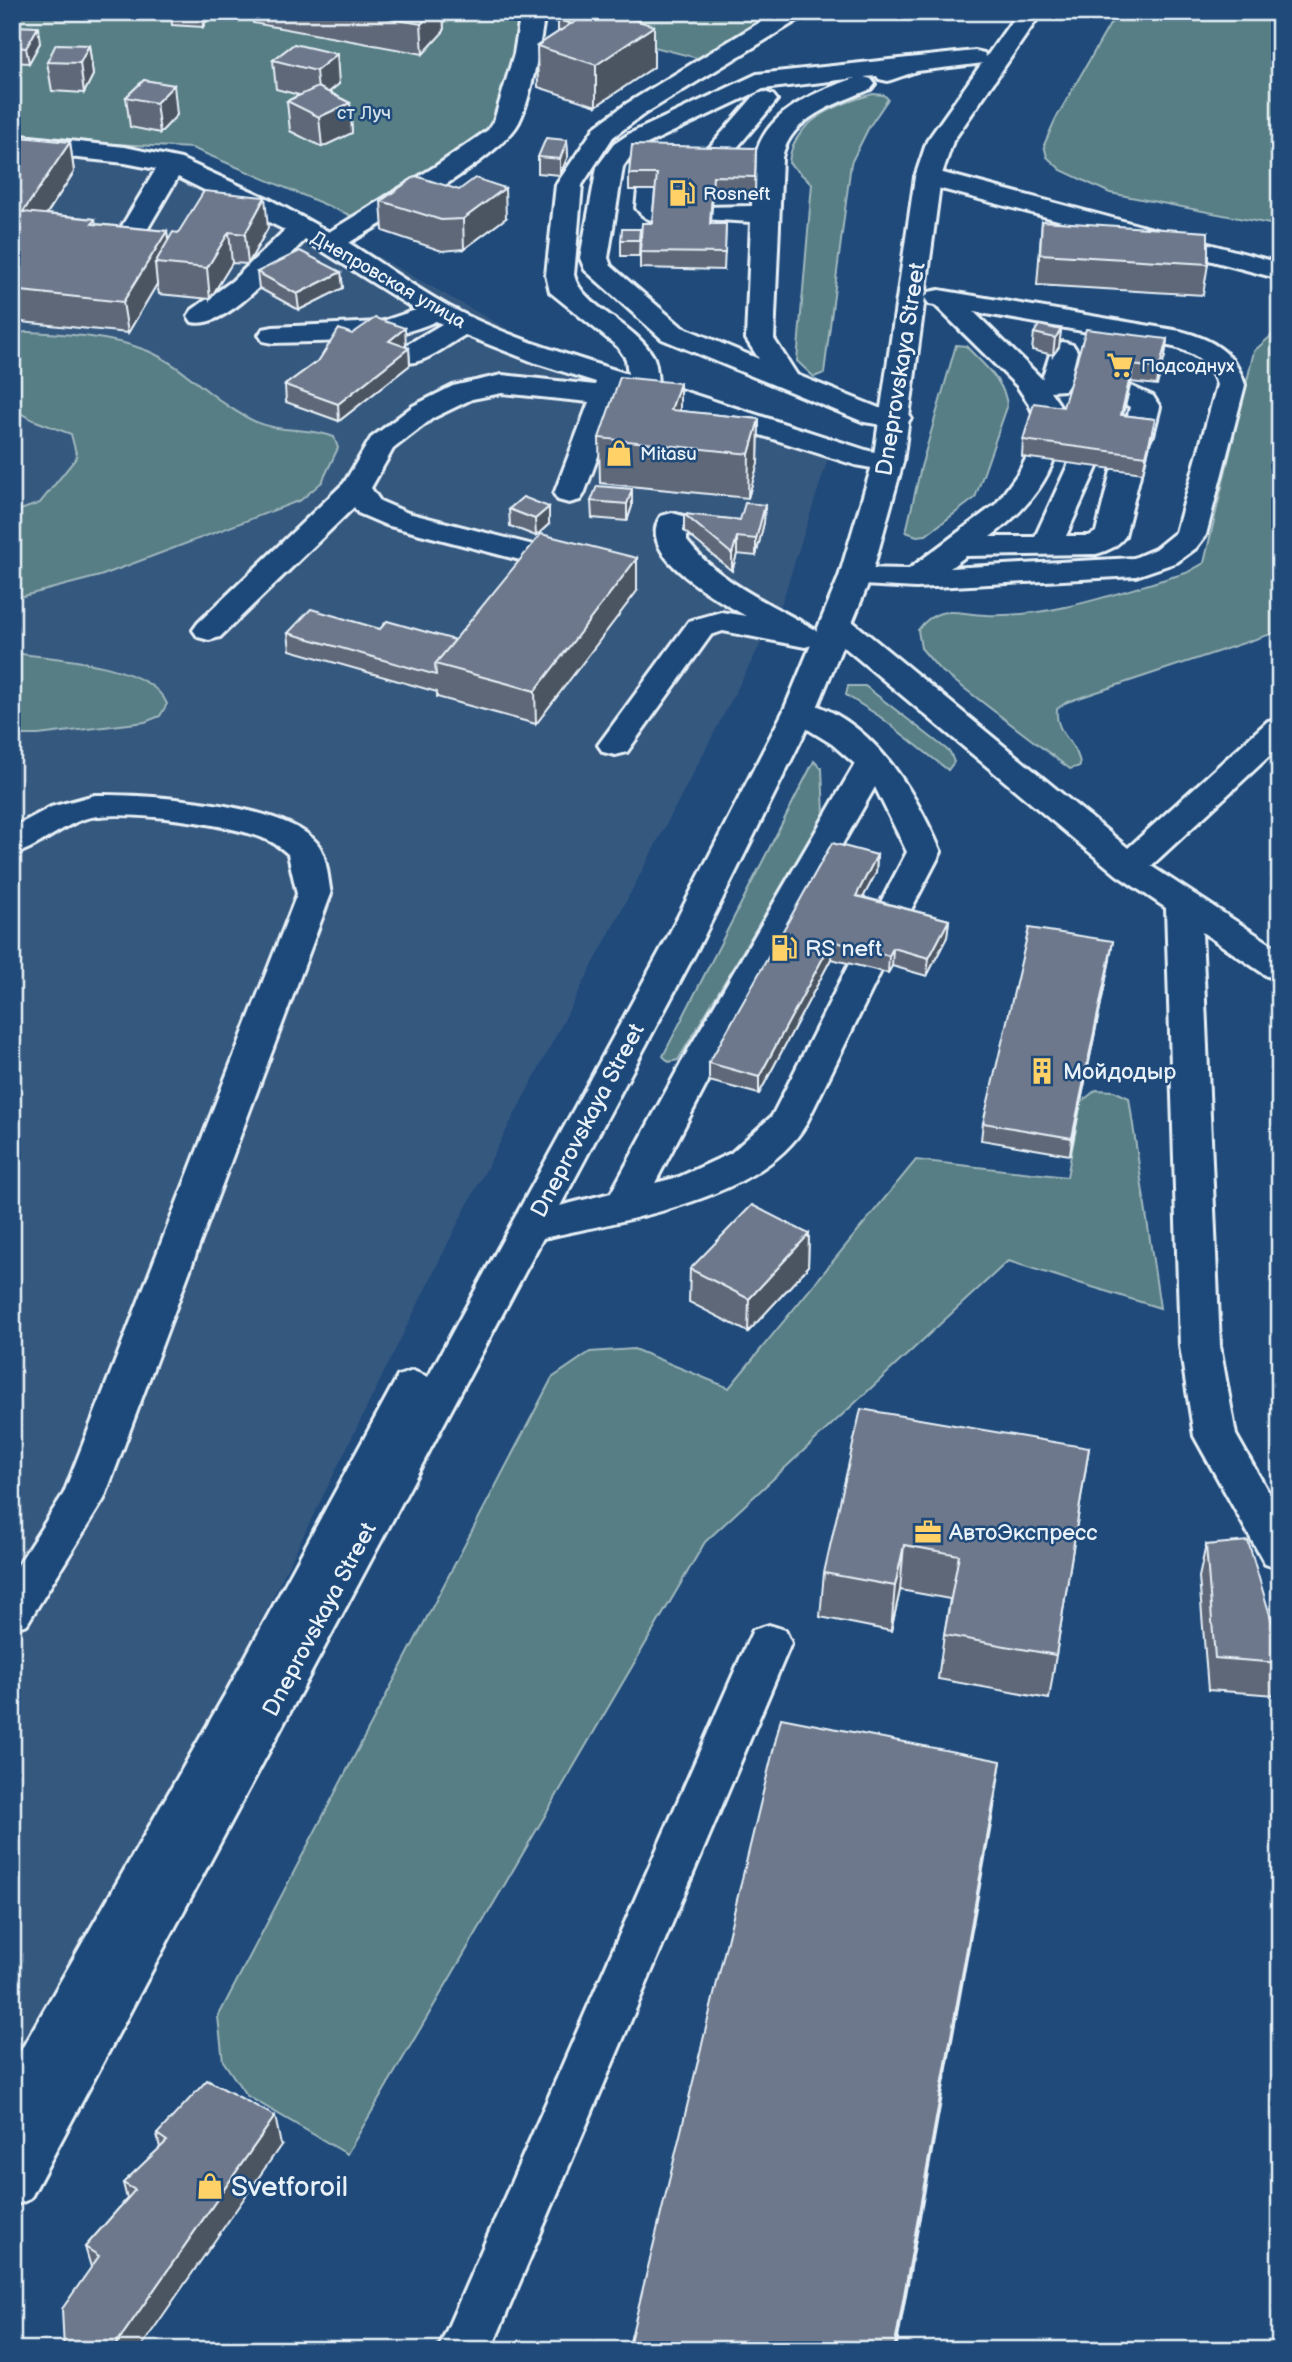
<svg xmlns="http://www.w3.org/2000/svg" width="1292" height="2362" viewBox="0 0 1292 2362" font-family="'Balsamiq Sans',sans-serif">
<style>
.built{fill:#36587f}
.green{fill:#577e84;stroke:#a0b8be;stroke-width:2}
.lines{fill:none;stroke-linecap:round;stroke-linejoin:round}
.minor-casing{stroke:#e8f1f8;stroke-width:6}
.major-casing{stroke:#e8f1f8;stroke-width:6}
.minor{fill:#1f4a7a;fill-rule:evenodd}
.major{fill:#1f4a7a;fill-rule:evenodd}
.wall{fill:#5e6778;stroke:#e8f1f8;stroke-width:2}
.shaded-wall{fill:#4c5462;stroke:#e8f1f8;stroke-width:2}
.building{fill:#6d788c;stroke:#e8f1f8;stroke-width:2}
.labels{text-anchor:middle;stroke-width:5;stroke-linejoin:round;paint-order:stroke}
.far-park-label{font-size:19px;fill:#d2e0e7;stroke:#1f4a7a}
.far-poi-label{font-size:19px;fill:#e8f1f8;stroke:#1f4a7a;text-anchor:start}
.far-street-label{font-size:19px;fill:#e8f1f8;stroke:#1f4a7a}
.street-label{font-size:23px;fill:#e8f1f8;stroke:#1f4a7a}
.poi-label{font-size:23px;fill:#e8f1f8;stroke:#1f4a7a;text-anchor:start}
.near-poi-label{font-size:28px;fill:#e8f1f8;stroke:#1f4a7a;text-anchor:start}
</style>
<rect width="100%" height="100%" fill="#1f4a7a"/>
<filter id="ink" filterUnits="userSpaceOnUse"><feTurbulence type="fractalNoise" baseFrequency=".0143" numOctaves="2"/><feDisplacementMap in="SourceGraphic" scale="14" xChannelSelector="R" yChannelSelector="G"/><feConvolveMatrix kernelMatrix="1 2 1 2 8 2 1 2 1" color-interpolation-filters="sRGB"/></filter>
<g filter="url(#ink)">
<polygon class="built" points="12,150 89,156 164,170 232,188 348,240 545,350 833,443 781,605 460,1219 223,1698 12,2076"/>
<g class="green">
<polygon points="12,12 773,12 705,60 545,19 516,122 373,225 192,148 114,144 12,135"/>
<polygon points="1117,12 1280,12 1280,226 1110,193 1061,170 1047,157 1044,145 1055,120"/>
<path d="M 873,94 L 884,95 L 888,99 L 869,127 L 851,163 L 824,373 L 814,377 L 797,361 L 812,184 L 789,163 C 792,121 837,104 873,94 Z"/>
<path d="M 1280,328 L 1280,631 L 1067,702 L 1057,709 C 1054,735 1080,744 1080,766 L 1070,769 L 939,669 L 921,648 L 918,630 C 938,603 956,614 986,615 C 1054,618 1122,591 1186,573 L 1204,563 L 1254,351 Z"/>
<path d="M 26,332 C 66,334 111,336 148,351 C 186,367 215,404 256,422 C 281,433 309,427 334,437 L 338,448 L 322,482 L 301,500 L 100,576 L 12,599 L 12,513 L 40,503 L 77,457 L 71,434 L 33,420 L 12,409 L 12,334 Z"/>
<path d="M 956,345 L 966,346 C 982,364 1006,381 1007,407 L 975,498 L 926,535 L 917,536 L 906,532 L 921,467 Z"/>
<path d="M 12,653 C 51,658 150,663 167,704 L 160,716 L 145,722 L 38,735 L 12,735 Z"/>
<polygon points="848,686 865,686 950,752 954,762 948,770 879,716 846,695"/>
<polygon points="814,761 822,769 824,815 678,1060 669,1062 663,1056"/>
<polygon points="1096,1090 1114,1091 1129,1098 1160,1308 1008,1261 705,1542 347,2154 246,2095 223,2061 218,2017 552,1378 590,1352 634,1349 729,1388 916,1160 1067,1177 1081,1102"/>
</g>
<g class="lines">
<defs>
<g id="minor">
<path d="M 521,12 L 545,12 C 540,42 532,97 519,122 C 500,159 388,219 349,243 C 382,264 414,287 448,306 C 504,336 567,355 628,374 L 626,359 L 618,347 L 550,292 L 546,275 L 556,185 L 595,127 L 626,104 L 777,12 L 806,12 L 803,17 L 644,114 L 613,137 L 582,185 L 574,275 C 581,306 634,323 653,356 C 657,364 657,375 658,383 L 869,451 L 899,456 L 903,462 L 899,468 L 888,471 L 855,465 L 622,391 L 584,494 L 580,500 L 569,503 L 558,500 L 554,494 L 589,402 L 502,393 L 472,399 L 433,418 L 393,449 L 371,488 L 380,501 L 408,513 L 588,559 L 592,566 L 588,573 L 577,575 L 386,525 L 358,513 L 354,507 L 220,637 L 209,640 L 198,637 L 193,630 L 198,623 L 344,483 L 371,438 L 413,406 L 453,386 L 502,375 L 595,385 L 596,382 L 536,363 L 465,335 C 445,346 421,368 398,362 L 394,356 L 398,350 L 442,324 L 436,321 C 385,344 329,341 273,343 L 263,341 L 259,335 L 263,329 L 273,327 L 380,322 L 416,310 L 305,240 C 281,263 227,331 192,322 L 188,316 L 192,310 L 232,281 L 285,230 L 178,177 L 137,247 L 127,249 L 117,247 L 113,241 L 156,169 L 125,163 L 12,151 L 12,135 L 125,147 L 181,159 L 267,198 L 329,232 L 436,166 L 488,130 L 494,121 L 514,54 Z"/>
<path d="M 975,51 L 984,53 L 987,58 L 984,63 L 917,71 L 888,81 L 879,79 L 877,76 L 864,77 L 871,79 L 875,84 L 871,89 C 836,104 790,117 782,158 L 774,339 L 797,375 L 879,408 L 906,412 L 911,418 L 906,424 L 896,427 L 864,422 L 662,339 L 585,270 L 580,258 L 597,167 L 614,144 L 629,134 L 757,74 ZM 856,78 C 819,90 769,110 757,151 C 752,168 753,188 752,206 L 703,207 L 699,213 L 703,219 L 751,222 L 746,339 L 759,359 L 682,327 L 611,266 L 608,258 L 623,167 L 632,154 L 647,144 L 763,89 Z"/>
<polygon points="764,92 773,95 777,100 773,105 719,169 710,171 701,169 697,163 701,157 755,95"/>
<polygon points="928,169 1280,263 1280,279 919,183 915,177 919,171"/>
<path d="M 651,182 L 660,184 L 664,190 L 663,206 L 668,213 L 664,219 C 651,222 644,219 636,208 L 638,190 L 642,184 Z"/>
<path d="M 939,290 L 1180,331 C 1212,339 1235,352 1245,385 L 1206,535 L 1196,548 L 1177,562 L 1136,576 L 916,588 L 844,584 L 839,577 L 844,570 L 855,568 L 909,569 L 996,504 L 1019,472 L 1029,453 L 1039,450 L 1049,453 L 1054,459 C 1042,492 1017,517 990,537 L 1035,537 L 1068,465 L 1072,459 L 1083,456 L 1094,459 L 1098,465 L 1066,536 L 1089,536 L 1096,532 L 1111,471 L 1115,465 L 1126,462 L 1137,465 L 1141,471 L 1125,536 C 1118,546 1108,551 1096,554 L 966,556 L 950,568 L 1134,558 L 1155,549 L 1176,532 L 1217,385 C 1210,362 1196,354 1174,347 L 974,312 L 1042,379 L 1053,345 L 1063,342 L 1073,345 L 1077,351 L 1069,384 L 1065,390 L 1050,391 L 1059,404 L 1065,422 L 1060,428 L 1050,431 L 1040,428 L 1029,404 L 1017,386 L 935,305 L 929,304 L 925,298 L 929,292 Z"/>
<polygon points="1128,385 1153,396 1160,407 1153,435 1148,441 1138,444 1128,441 1123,435 1130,407 1118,400 1114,394 1118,388"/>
<path d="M 672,513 L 683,516 L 687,522 L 687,541 C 718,582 773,605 816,630 L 821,637 L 816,644 L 805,647 L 723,631 L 711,635 L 627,752 L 615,755 L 603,752 L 598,745 L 689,621 L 721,612 L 746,616 C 718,600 634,555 661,516 Z"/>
<polygon points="836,614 847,617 1128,848 1268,721 1280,718 1280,746 1151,866 1280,950 1280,979 1267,976 1202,932 1220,1346 1236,1435 1280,1513 1280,1569 1265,1564 1194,1436 1180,1346 1166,908 1117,875 825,631 820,624 825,617"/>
<path d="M 800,700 C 872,718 914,789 941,852 L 901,929 L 889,933 L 877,929 L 871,921 L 907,852 L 875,787 L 726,1047 L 655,1183 L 679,1177 L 731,1153 L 772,1116 L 852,958 L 865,955 L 878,958 L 883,967 L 806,1124 C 759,1204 613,1221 530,1241 L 516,1237 L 510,1227 L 516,1217 L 611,1193 L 690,1047 L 855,764 L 832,744 L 788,717 L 784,710 L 788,703 Z"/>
<path d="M 95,795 C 145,794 284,803 317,843 C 327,855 328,879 331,894 L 104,1499 L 27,1624 L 12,1629 L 12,1574 L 64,1493 L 297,894 L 288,854 C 281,848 274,842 265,839 C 231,824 119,808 84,819 C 58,828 38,848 12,855 L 12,828 L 51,807 Z"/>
<polygon points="769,1625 785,1630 791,1643 491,2350 438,2350 747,1643 753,1630"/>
</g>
<polygon id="major" points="1018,12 1042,12 953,141 941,177 903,462 871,577 816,710 701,942 30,2199 12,2206 12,2066 227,1691 398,1376 413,1371 428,1377 665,942 784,710 839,577 873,462 915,177 927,141"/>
</defs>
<use href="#minor" class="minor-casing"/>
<use href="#major" class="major-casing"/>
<use href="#minor" class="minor"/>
<use href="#major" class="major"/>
</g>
<g class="wall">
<polygon points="171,12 211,12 203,27 172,25"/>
<polygon points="252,12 443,12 444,31 423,54 253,23"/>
<polygon points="452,12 482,12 478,17"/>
<polygon points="912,12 932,12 930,15"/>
<polygon points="583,17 654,26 654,67 596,106 538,87 537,46 558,32 558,20"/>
<polygon points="12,26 40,43 29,63 12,62"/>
<polygon points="294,44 339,84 329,92 350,103 352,133 322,147 290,131 287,101 299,95 276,89 273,60"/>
<polygon points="89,45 93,75 84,93 52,91 47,62"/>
<polygon points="144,80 177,115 160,133 130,127 126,97"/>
<polygon points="12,130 19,138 70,142 74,172 47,214 95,219 96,224 167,231 168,241 178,233 268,228 248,264 232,263 210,299 159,294 157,284 128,333 12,321"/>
<polygon points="567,140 568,156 560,175 538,173 538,157"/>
<polygon points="756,148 755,193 713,192 711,224 726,224 724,270 640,268 640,252 652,223 655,190 629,190 629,174"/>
<polygon points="381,201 506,218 464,249 442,251 383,231"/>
<polygon points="1042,221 1208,264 1203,295 1037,285"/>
<polygon points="640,229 639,256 621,256 621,240"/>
<polygon points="257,272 341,272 343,288 299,310 259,288"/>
<polygon points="1061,330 1059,347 1053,355 1032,350 1034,333"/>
<polygon points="352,334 406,345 404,346 409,348 410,365 339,421 286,402 285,385 319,360"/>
<polygon points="1167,339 1165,356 1157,385 1131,382 1123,415 1155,419 1152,436 1143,473 1022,457 1023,440 1063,407"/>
<polygon points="680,411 759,419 758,463 748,498 600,483 599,438"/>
<polygon points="632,489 632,506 627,521 592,518 591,501"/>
<polygon points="765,505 764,522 756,556 737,554 732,571 684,531 684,514 740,520"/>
<polygon points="509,509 549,524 536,536 510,526"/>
<polygon points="637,591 536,724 437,697 437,692 290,650 288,633 380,629 455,640"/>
<polygon points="877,855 876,873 863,897 949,920 947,937 927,976 892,966 888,973 831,959 759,1094 709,1081 709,1063"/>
<polygon points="1110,959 1070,1155 981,1140 983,1123"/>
<polygon points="809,1234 808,1267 748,1332 689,1302 690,1269"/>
<polygon points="1089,1448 1049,1699 938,1679 944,1635 950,1599 900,1590 891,1631 820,1617 824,1573"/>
<polygon points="1206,1545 1280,1649 1280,1681 1276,1695 1208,1690 1199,1577"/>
<polygon points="157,2134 281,2145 91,2267 85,2247 127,2199 123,2183 160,2148"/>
</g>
<g class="shaded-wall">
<polygon points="202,12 211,12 203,27"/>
<polygon points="433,12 443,12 444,31 423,54 421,24"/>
<polygon points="654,26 654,67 596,106 596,65"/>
<polygon points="38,27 40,43 29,63 26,48"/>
<polygon points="89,45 93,75 84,93 80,63"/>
<polygon points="337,54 339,84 319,100 316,71"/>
<polygon points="174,85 177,115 160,133 156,103"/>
<polygon points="350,103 352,133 322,147 319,117"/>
<polygon points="18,130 22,160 12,175 12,138"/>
<polygon points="567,140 568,156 560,175 560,159"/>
<polygon points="70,142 74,172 28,242 23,212"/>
<polygon points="505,188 506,218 464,249 463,219"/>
<polygon points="265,197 268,228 248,264 245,234"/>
<polygon points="167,231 171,262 155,263 157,284 128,333 123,302"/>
<polygon points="229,232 232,263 210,299 207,268"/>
<polygon points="341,272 343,288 299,310 297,294"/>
<polygon points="405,328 406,345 390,358 389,341"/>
<polygon points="1061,330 1059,347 1053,355 1055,338"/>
<polygon points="1167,339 1165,356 1157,385 1159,369"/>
<polygon points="409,348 410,365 339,421 338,404"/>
<polygon points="1133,365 1131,382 1118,431 1121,415"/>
<polygon points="680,383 680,427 671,410"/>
<polygon points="759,419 758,463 748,498 749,454"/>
<polygon points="1155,419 1152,436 1143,473 1146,456"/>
<polygon points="632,489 632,506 627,521 627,504"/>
<polygon points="765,505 764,522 756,556 756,539"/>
<polygon points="549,507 549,524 536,536 535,519"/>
<polygon points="737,537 737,554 732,571 732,554"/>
<polygon points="637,558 637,591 536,724 535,691"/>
<polygon points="877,855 876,873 855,913 856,896"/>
<polygon points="949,920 947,937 927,976 929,958"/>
<polygon points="832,941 831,959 759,1094 759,1077"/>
<polygon points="1113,941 1110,959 1070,1155 1072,1138"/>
<polygon points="893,948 892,966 888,973 889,956"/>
<polygon points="809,1234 808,1267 748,1332 749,1299"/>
<polygon points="904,1545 900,1590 891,1631 895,1586"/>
<polygon points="1001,1761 993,1814 896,2350 894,2350"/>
<polygon points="275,2116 281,2145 139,2350 112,2350"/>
</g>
<g class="building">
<polygon points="353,12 433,12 421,24"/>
<polygon points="589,12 610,12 654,26 596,65 537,46"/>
<polygon points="568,13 583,17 572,24 558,20"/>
<polygon points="12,26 38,27 26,48 12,47"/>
<polygon points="56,44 89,45 80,63 47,62"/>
<polygon points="294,44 337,54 316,71 273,60"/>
<polygon points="144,80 174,85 156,103 126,97"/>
<polygon points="318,87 350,103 319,117 287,101"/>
<polygon points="12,130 18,130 12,138"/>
<polygon points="20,137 70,142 23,212 95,219 92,224 167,231 123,302 12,290 12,147"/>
<polygon points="546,138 567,140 560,159 538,157"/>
<polygon points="632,145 756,148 755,177 713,176 710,224 726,224 725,253 640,252 642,223 652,223 657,174 629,174"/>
<polygon points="416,176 459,190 475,178 505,188 463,219 441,220 381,201"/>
<polygon points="204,191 265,197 245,234 229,232 207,268 155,263 173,232 178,233"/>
<polygon points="1042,221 1208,232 1208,264 1040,254"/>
<polygon points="622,229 640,229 639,240 621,240"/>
<polygon points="300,251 341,272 297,294 257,272"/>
<polygon points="375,318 405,328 389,341 409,348 338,404 285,385 319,360 339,329 352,334"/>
<polygon points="1039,325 1061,330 1055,338 1034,333"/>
<polygon points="1086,329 1167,339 1159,369 1133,365 1121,415 1155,419 1146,456 1023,440 1034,403 1063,407"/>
<polygon points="620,377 680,383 671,410 759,419 749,454 599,438"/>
<polygon points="597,486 632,489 627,504 591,501"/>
<polygon points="523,497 549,507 535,519 509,509"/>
<polygon points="745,503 765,505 756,539 737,537 732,554 684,514 740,520"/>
<polygon points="541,534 637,558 535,691 435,664"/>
<polygon points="311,609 380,629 387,621 455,640 435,664 436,675 288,633"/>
<polygon points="832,843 877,855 856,896 949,920 929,958 893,948 889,956 832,941 759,1077 709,1063"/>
<polygon points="1029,928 1113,941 1072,1138 983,1123"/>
<polygon points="752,1205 809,1234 749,1299 690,1269"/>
<polygon points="861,1409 1089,1448 1056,1655 944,1635 959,1555 904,1545 895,1586 824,1573"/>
<polygon points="1248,1541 1280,1649 1280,1663 1215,1658 1206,1545"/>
<polygon points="781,1718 1001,1761 894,2350 628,2350"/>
<polygon points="207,2080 275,2116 112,2350 64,2350 62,2309 99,2256 85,2247 135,2190 123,2183 167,2141 157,2134"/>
</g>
</g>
<defs>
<symbol id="fuel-bare" viewBox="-9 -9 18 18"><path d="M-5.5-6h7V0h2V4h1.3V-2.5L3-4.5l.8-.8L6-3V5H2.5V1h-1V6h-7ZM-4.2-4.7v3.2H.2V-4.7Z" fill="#ffd166" stroke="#1f4a7a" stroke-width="2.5" paint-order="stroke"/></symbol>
<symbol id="supermarket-bare" viewBox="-9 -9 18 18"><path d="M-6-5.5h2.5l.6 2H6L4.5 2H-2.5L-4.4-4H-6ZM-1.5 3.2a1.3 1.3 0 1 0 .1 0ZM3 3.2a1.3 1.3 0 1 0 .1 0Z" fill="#ffd166" stroke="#1f4a7a" stroke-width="2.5" paint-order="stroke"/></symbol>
<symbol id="shop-bare" viewBox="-9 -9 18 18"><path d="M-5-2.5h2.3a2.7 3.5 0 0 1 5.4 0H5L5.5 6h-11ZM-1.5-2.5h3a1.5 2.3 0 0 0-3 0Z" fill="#ffd166" stroke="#1f4a7a" stroke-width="2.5" paint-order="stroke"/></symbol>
<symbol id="building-bare" viewBox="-9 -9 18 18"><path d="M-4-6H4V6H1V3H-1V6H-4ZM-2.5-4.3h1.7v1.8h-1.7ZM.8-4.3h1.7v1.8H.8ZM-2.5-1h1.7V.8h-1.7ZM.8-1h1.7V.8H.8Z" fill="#ffd166" stroke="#1f4a7a" stroke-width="2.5" paint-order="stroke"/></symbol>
<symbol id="office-bare" viewBox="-9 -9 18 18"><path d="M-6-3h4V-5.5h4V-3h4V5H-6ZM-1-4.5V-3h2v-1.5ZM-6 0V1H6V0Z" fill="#ffd166" stroke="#1f4a7a" stroke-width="2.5" paint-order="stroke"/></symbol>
</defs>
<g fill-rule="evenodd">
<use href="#fuel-bare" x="663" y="174" width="38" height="38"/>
<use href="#supermarket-bare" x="1101" y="346" width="38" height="38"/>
<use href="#shop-bare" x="600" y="434" width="38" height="38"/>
<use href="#fuel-bare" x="765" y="929" width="38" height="38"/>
<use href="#building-bare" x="1023" y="1052" width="38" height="38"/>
<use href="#office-bare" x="909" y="1513" width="38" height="38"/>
<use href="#shop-bare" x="191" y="2167" width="38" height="38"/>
</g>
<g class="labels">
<g class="far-park-label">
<text x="364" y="119">ст Луч</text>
</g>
<g class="far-poi-label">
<text x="703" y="200">Rosneft</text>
<text x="1141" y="372">Подсоднух</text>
<text x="640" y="460">Mitasu</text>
</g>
<g class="far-street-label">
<text transform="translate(389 279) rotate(30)" y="7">Днепровская улица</text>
</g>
<g class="street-label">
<text transform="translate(900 369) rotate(-81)" y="8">Dneprovskaya Street</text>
<text transform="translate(587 1120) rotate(-62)" y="8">Dneprovskaya Street</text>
<text transform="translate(319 1619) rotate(-62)" y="8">Dneprovskaya Street</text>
</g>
<g class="poi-label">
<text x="805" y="956">RS neft</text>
<text x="1063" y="1079">Мойдодыр</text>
<text x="949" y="1540">АвтоЭкспресс</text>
</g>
<g class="near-poi-label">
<text x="231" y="2196">Svetforoil</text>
</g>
</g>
<rect width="1292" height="2362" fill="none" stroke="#1f4a7a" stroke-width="42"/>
<rect x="21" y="21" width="1250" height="2320" fill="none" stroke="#e8f1f8" stroke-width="2.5" filter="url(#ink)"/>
</svg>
